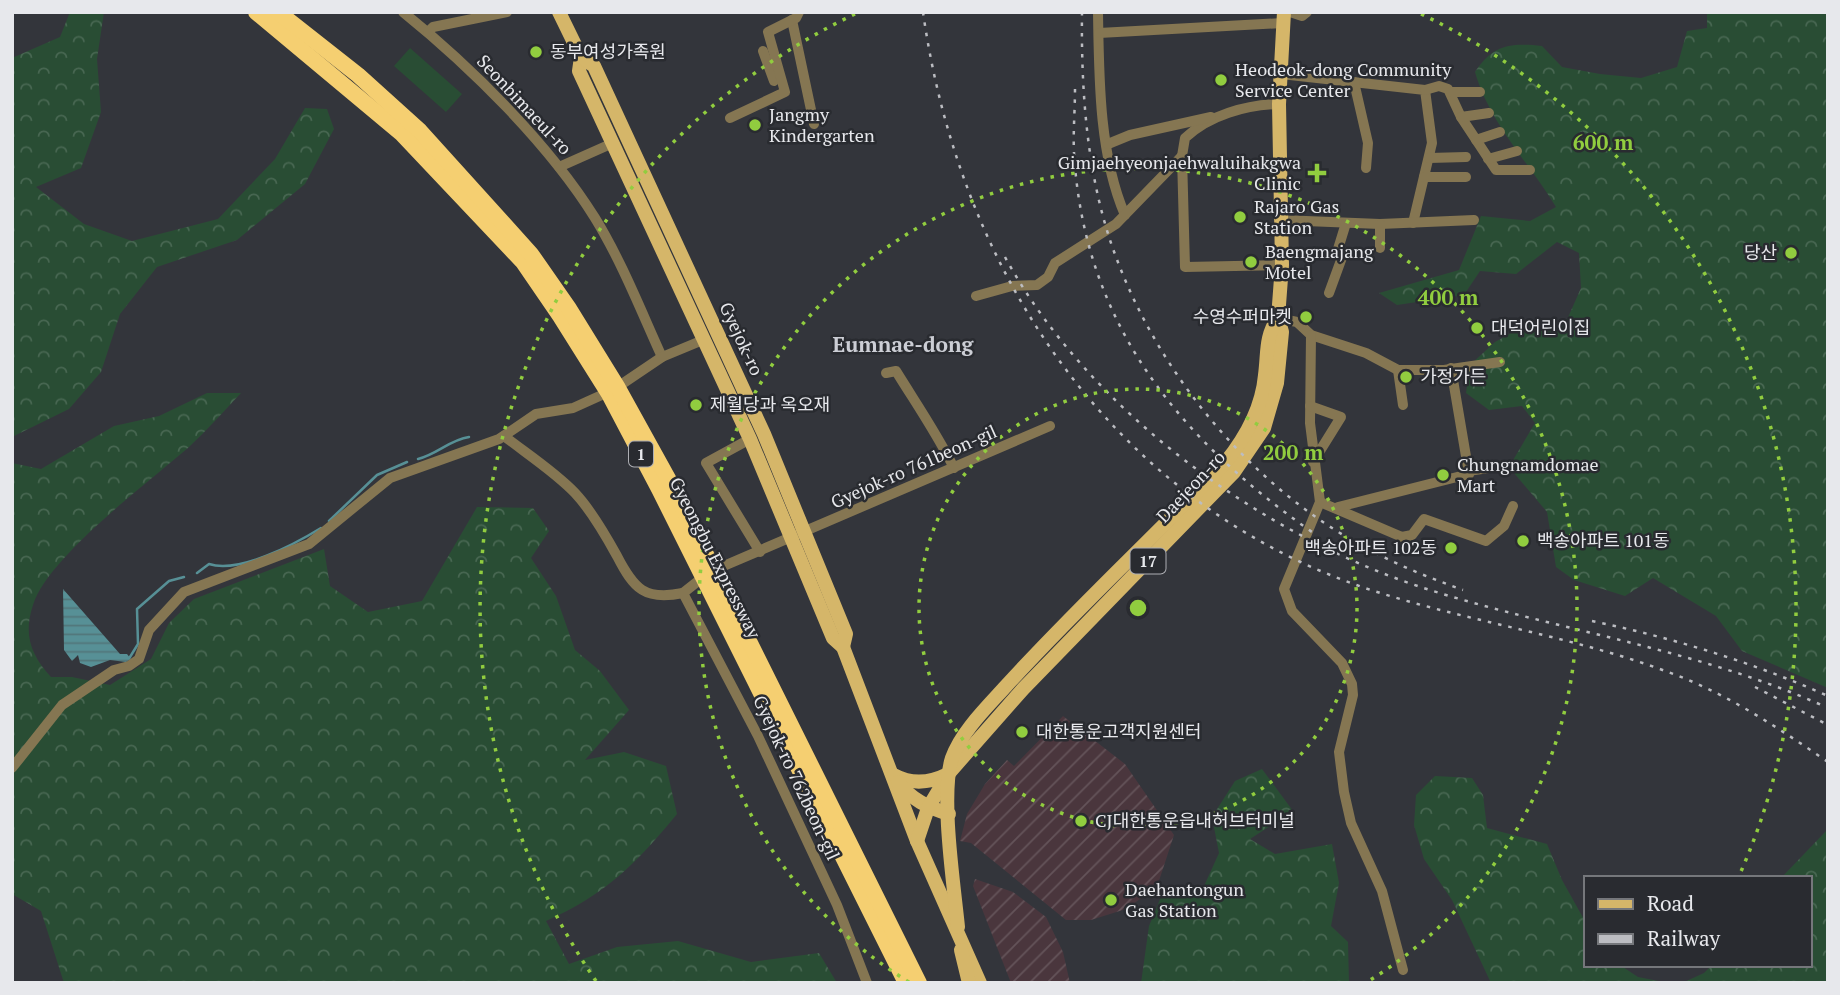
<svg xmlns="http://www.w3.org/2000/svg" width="1840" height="995" viewBox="0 0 1840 995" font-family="'PT Serif','Noto Sans KR',serif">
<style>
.industrial{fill:url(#industrial-furrows)}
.forest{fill:url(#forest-crowns)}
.garden{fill:#294d34}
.water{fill:url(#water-rules)}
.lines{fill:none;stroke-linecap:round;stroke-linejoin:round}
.stream{stroke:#579096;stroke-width:2.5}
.minor{stroke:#857652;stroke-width:10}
.major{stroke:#d5b669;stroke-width:14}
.highway{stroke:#f5cf71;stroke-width:16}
.rail{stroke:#bcbdc2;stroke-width:2.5;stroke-dasharray:3.5 7;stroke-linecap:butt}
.ring{fill:none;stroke:#91cd3f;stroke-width:3.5;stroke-dasharray:3.5 7}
.poi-dot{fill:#91cd3f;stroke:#292b30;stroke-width:2.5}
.labels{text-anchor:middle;stroke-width:5;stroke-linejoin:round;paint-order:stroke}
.shield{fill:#292b30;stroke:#aeafb4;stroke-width:2}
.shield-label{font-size:16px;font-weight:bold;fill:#e7e8ec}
.poi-label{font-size:18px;fill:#e7e8ec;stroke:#292b30;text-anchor:start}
.street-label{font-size:18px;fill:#e7e8ec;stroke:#292b30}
.quarter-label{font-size:21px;font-weight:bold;fill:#ccced5;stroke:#292b30}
.centre{fill:#91cd3f;stroke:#292b30;stroke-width:3.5}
.ring-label{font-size:21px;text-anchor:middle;font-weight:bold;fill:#91cd3f;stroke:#292b30;stroke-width:5;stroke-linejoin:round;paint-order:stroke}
</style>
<defs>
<pattern id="industrial-furrows" width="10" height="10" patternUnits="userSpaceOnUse" patternTransform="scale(1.75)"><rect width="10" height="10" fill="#4a363d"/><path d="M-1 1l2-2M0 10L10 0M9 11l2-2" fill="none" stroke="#645359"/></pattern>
<pattern id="forest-crowns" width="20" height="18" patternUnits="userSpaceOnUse" patternTransform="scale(1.75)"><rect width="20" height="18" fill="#294d34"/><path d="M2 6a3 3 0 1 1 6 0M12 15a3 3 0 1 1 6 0" fill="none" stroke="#486752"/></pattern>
<pattern id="water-rules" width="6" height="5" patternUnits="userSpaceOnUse" patternTransform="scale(1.75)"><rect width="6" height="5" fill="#579096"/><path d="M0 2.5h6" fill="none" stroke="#51767a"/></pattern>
</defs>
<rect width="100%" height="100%" fill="#33353b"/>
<g class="industrial">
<polygon points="1063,716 1125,764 1174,835 1157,887 1126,909 1091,920 1066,920 971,843 960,841 967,814 985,784 1007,760 1014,766"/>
<polygon points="975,879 1013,892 1046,917 1063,952 1070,983 1011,983 973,886"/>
</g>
<g class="forest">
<polygon points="70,12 104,12 97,59 101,112 81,168 36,187 84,224 132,241 218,219 275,159 305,108 327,109 334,129 305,184 237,240 157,267 120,314 101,372 69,409 12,437 12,58 60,37"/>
<path d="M 1707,12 L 1828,12 L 1828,688 L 1742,651 L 1716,616 L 1653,578 L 1625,596 L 1574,580 L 1556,567 L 1547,512 L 1509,467 L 1535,423 L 1522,406 L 1489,410 L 1466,393 L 1470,365 L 1495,342 L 1529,323 L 1566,322 L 1581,288 L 1579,253 L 1557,242 L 1516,274 L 1480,271 L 1464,295 L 1397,305 L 1379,293 L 1459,270 L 1481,216 L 1530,221 L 1556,207 C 1528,161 1490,124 1475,72 C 1494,44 1510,43 1542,46 L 1562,67 L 1600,74 L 1641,78 L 1677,67 L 1687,31 L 1707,28 Z"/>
<path d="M 207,393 L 241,393 C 224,411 207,430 189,447 C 149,482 48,557 33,605 C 23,635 31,655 51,677 L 72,677 L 110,685 L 151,659 L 169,623 L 194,599 L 324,549 L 330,586 L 368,612 L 422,601 L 477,507 L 533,508 L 549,531 L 531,558 L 556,596 L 575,650 L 600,671 L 629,710 L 585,760 L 624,752 L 666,766 L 677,814 C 637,863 605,895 546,921 L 569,964 L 617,947 L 678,941 L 751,962 L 819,953 L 837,983 L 64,983 L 41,911 L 12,894 L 12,463 L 41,469 L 114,426 L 159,416 Z"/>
<polygon points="1262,769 1293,811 1250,839 1275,854 1332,844 1339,883 1331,926 1348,942 1349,983 1141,983 1149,926 1161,897 1200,895 1219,853 1212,817 1235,781"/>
<polygon points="1435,776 1472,778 1483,795 1487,828 1547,844 1562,880 1586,923 1586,965 1620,965 1638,977 1669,983 1491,983 1452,900 1424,859 1414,825 1416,795"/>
<polygon points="1828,829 1828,983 1682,983 1704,973 1712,965 1810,965 1810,878 1781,878"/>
</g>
<polygon class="garden" points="410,48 462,94 446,112 394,66"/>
<polygon class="water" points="63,589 120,654 127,654 131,659 126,662 110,660 91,667 80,663 78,655 72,661 64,650"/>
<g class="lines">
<g class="stream">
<path d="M 418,459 C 438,454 449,440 469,437"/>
<polyline points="329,521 377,475 407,462"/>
<path d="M 197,573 L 209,564 C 239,574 295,544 321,528"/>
<polyline points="130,657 138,644 137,609 169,581 184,577"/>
</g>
<g class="minor">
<path d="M 403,12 C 471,67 549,144 595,218 C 622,262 641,311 662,357"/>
<path d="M 1098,12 C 1099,77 1099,155 1125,215"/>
<polyline points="1290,12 1302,16 1307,12"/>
<polyline points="792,20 814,124"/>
<polyline points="428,32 433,27 507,12"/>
<polyline points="1099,33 1283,23"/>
<polyline points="763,51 774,81"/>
<polyline points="1281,74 1425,90 1432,143 1413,223"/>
<polyline points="1354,82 1368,143 1366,168"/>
<polyline points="1425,90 1439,86 1448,89 1461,117 1496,170 1530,170"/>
<polyline points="1451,92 1480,92"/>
<path d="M 1279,104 C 1246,105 1209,115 1185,138 L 1182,156 L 1185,267 L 1282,265"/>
<polyline points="1461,117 1489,113"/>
<polyline points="730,118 785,92 768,32 796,18 799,12"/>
<polyline points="1476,140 1500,132"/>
<polyline points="1108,144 1130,135 1211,117"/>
<polyline points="1429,158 1466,157"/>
<polyline points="1488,159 1517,151"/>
<polyline points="559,167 613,143"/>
<polyline points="1424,177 1466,177"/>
<polyline points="1281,220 1380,224 1474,220"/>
<polyline points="1380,224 1380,248"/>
<polyline points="1329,293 1344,252 1338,249 1346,223"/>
<polyline points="976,296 1012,286 1037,285 1048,277 1055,263 1116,224 1182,156"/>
<polyline points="1278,318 1297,322 1311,335 1366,353 1398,370 1444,370 1500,362"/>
<polyline points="1311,335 1310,423 1320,502 1284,589 1292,611 1342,663 1352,684 1353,695 1339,752 1344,792 1351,823 1382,891 1403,970"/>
<polyline points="1398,370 1403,405"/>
<path d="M 886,373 L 896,371 C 917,405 936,432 954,468"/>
<polyline points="622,384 662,357 703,340"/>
<polyline points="1310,406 1341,417 1313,462"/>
<path d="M 504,436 C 527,454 555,472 575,493 C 591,510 606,536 617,556 C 634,589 645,601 683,593"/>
<polyline points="750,439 706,463 760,552"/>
<polyline points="1468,471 1509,465"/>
<polyline points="1320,502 1402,537 1412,535 1424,519 1486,541 1504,526 1513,506"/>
<polyline points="1338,507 1469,474 1451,368"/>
<polyline points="719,568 1050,426"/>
<polyline points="702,578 683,593 758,736 837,905 867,983"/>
<polyline points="12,768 62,705 114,670 129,666 139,659 149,630 184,592 309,544 390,478 499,439 536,414 573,408 604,394"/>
</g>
<g class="major">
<polyline points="559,12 581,57 579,71 750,439 833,638 843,647 917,841 980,983"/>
<polyline points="581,57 594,66 764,434 846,634 843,647"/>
<path d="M 894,775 C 912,785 930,783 948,774"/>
<path d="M 898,782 C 912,800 927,807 949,814"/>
<polyline points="917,841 928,808 949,773 1023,689 1234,472 1264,428 1277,383 1282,332 1278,318 1282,265 1279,104 1284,12"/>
<path d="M 958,927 C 954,886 940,795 952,758 C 961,732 988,706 1006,686 C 1076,609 1153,538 1225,463 C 1246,437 1262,409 1265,375 C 1268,352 1265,337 1278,318"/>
<polyline points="961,950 969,983"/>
</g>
<g class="highway">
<polyline points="256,12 401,133 523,262 560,316 609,394 659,489 906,983"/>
<polyline points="278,12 358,75 420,131 531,254 568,307 618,388 670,482 919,983"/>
</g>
<g class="rail">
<path d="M 923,12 C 960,275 1115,507 1374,591 C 1470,622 1572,636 1668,672 C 1726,693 1777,727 1828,762"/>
<path d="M 1082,12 C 1081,93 1087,180 1116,257 C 1160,376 1253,488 1366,548 C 1397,565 1430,578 1463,590"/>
<path d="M 1075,89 C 1075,110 1073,132 1074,153 C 1084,323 1178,438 1312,532"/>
<path d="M 1005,257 C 1090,413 1266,539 1433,591 C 1565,632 1701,650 1828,708"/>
<path d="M 1592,621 C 1673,638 1752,662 1828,696"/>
<polyline points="1755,687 1828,725"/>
</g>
</g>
<g class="ring">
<circle cx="1138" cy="608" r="219"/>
<path d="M909 982A439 439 0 1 1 1367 982"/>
<path d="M596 981A658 658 0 0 1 855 14M1421 14A658 658 0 0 1 1739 876"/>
</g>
<g class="poi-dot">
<circle cx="536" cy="52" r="7"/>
<circle cx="1221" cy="80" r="7"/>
<circle cx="755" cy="125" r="7"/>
<path d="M1313.5 162.5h7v7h7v7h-7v7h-7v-7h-7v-7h7z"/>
<circle cx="1240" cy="217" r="7"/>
<circle cx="1791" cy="253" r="7"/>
<circle cx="1251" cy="262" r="7"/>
<circle cx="1306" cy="317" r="7"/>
<circle cx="1477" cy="328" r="7"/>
<circle cx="1406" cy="377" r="7"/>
<circle cx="696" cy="405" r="7"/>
<circle cx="1443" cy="475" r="7"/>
<circle cx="1523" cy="541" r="7"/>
<circle cx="1451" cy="548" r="7"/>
<circle cx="1022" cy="732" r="7"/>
<circle cx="1081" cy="821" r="7"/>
<circle cx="1111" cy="900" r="7"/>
</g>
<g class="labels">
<g class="shield">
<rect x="629" y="441.5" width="24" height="25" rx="5"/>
<rect x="1130.5" y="548.5" width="35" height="25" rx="5"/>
</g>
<g class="shield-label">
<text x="641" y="460">1</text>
<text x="1148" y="567">17</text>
</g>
<g class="poi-label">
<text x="550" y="58">동부여성가족원</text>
<text x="1235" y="76">Heodeok-dong Community<tspan x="1235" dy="21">Service Center</tspan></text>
<text x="769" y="121">Jangmy<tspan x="769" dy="21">Kindergarten</tspan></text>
<text x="1301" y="169" text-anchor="end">Gimjaehyeonjaehwaluihakgwa<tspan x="1301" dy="21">Clinic</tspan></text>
<text x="1254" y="213">Rajaro Gas<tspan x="1254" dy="21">Station</tspan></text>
<text x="1265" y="258">Baengmajang<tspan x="1265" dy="21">Motel</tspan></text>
<text x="1777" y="259" text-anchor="end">당산</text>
<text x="1292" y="323" text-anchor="end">수영수퍼마켓</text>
<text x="1491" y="334">대덕어린이집</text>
<text x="1420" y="383">가정가든</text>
<text x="710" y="411">제월당과 옥오재</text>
<text x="1457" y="471">Chungnamdomae<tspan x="1457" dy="21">Mart</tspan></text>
<text x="1537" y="547">백송아파트 101동</text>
<text x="1437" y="554" text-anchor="end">백송아파트 102동</text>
<text x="1036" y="738">대한통운고객지원센터</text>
<text x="1095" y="827">CJ대한통운읍내허브터미널</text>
<text x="1125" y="896">Daehantongun<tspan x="1125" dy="21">Gas Station</tspan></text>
</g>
<g class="street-label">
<text transform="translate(524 105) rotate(47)" y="6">Seonbimaeul-ro</text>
<text transform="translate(741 339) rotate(65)" y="6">Gyejok-ro</text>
<text transform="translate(914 467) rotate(-24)" y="6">Gyejok-ro 761beon-gil</text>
<text transform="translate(1191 487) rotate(-47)" y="6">Daejeon-ro</text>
<text transform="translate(715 558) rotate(63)" y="6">Gyeongbu Expressway</text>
<text transform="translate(796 778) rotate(65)" y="6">Gyejok-ro 762beon-gil</text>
</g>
<g class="quarter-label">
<text x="903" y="352">Eumnae-dong</text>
</g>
</g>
<circle cx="1138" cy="608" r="10" class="centre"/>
<g class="ring-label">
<text x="1603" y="150">600 m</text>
<text x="1448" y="305">400 m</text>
<text x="1293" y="460">200 m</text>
</g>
<rect width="1840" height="995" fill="none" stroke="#e7e8ec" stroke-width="28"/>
<rect x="1584" y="876" width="228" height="91" fill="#292b30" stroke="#75777b" stroke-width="2"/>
<rect x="1598" y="899" width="35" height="10" fill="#d5b669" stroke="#75777b" stroke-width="2"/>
<text x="1647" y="911" font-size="21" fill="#e7e8ec">Road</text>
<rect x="1598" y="934" width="35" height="10" fill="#bcbdc2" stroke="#75777b" stroke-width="2"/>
<text x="1647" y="946" font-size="21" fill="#e7e8ec">Railway</text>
</svg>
